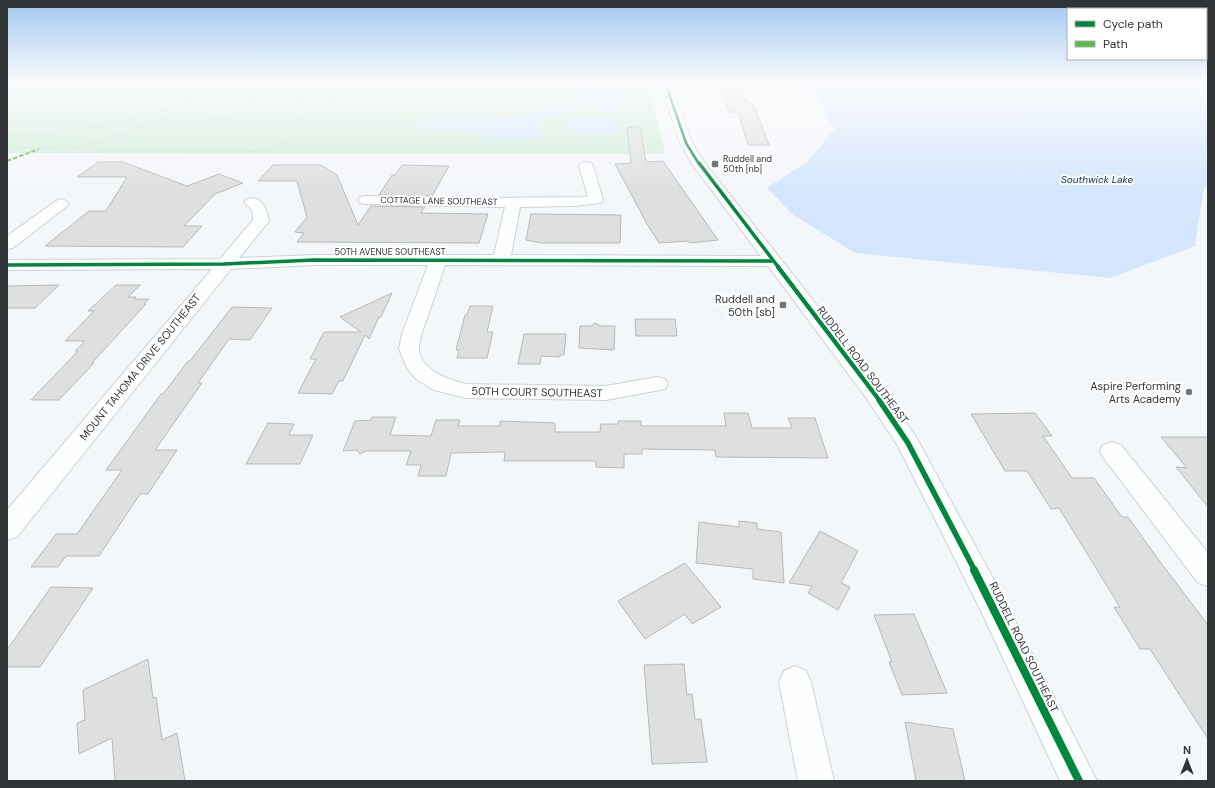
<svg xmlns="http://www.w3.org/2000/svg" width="1215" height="788" viewBox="0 0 1215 788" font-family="'DM Sans',sans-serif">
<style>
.green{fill:#d2edd9}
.water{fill:#d4e6fd}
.building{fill:#dedfdf;stroke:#bab9ba}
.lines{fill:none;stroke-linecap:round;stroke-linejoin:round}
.minor-casing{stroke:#cfd2d5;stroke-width:2}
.major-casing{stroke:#cfd2d5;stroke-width:2}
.path{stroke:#d3d4d5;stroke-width:1.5;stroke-dasharray:1 1;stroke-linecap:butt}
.minor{fill:#fdfefe;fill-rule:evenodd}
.major{fill:#fdfefe;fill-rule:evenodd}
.quiet{stroke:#58b947;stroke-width:2;stroke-dasharray:4.5 2;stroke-linecap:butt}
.cycleway-far4-casing{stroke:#fff;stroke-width:4}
.cycleway-far3-casing{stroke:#fff;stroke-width:5}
.cycleway-far2-casing{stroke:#fff;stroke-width:6}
.cycleway-far1-casing{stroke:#fff;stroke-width:8}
.cycleway-casing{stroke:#fff;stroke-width:10}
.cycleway-far4{stroke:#00873e;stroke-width:2.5}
.cycleway-far3{stroke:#00873e;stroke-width:3.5}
.cycleway-far2{stroke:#00873e;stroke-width:4.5}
.cycleway-far1{stroke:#00873e;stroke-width:5.5}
.cycleway{stroke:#00873e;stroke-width:8}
.poi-dot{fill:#75787b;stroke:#fff;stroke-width:1.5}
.labels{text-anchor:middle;stroke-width:4;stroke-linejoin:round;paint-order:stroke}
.far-poi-label{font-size:9px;fill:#313437;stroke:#fff;text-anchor:start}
.far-street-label{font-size:9px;fill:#313437;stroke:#fff}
.far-water-label{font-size:10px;font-style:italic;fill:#0d3260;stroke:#fff}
.poi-label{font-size:11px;fill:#313437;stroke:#fff;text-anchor:end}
.street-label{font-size:11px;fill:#313437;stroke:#fff}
</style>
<rect width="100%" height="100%" fill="#f4f7fa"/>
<polygon class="green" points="7,82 649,82 665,154 7,153"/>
<g class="water">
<polygon points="791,82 1208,82 1208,187 1204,187 1195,246 1110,278 855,253 792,214 767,188 808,161 834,130 820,101"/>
<polygon points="599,90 617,91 627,95 626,100 612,113 601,112 603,108 601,103 584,101 578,98 589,92"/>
<polygon points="573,104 579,107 547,117 538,123 538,134 532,139 510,140 470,132 411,127 418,121 426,119 489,120 531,114"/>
<path d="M 603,118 L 619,126 L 621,130 C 605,138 581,135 566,127 C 571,115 592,118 603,118 Z"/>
</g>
<g class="building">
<polygon points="722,86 740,87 747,103 753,103 769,145 748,145 738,112 730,112 720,90 722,90"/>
<polygon points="640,126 646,162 663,161 718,240 690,243 688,241 659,243 647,224 615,164 631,163 627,128"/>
<polygon points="98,162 123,162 187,186 219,174 243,183 215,194 184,226 202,226 183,247 45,246 89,211 106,211 127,177 77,177"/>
<polygon points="273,165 321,165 337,175 358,225 371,206 425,207 421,213 488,214 479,243 297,242 304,233 295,232 307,217 297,181 258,181"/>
<polygon points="402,165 449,166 432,196 379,195 392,175 395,175"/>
<polygon points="531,214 621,215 620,243 541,243 526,240"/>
<polygon points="59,285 35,308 7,308 7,286"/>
<polygon points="116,285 140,285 128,297 136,297 134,299 149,299 144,304 146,304 92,363 94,363 59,400 31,400 78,351 75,351 85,341 65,341 94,311 88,311"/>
<polygon points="392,293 381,317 379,317 369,339 365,335 343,381 339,381 332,394 298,393 316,359 310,359 324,332 361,332 340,317"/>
<polygon points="470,306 493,306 487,332 493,332 487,358 457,358 459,350 456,350 465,315 467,315"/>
<polygon points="232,307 272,308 250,340 229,339 198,383 202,383 155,450 177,450 148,494 140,494 99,556 66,556 58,567 31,567 56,534 77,534 122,470 106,470 161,394 163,394 188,361 190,361"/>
<polygon points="635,319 675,319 677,336 636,336"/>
<polygon points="595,323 601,326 615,326 614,350 579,348 580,326 591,326"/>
<polygon points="524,334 566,334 564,355 560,355 560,357 541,356 540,364 518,364"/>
<polygon points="724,413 748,413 752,428 792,428 788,418 815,418 828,458 716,457 715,450 642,449 642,454 624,454 624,468 596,467 596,461 504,461 505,452 451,453 446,476 418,476 421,465 406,465 411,451 366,451 360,454 357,450 343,451 355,421 371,420 372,417 396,417 390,435 431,436 436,420 460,420 458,426 500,426 500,421 555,423 555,432 600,432 601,424 618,424 618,421 641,421 641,426 726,426"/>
<polygon points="1035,413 1052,436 1043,436 1072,478 1094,478 1122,517 1128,517 1158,559 1208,625 1208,739 1150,649 1140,649 1114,607 1120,607 1059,508 1051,509 1027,471 1005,471 971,414"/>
<polygon points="268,423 294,424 289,435 313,435 300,464 246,464"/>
<polygon points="1161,437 1208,437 1208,507 1176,467 1187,468"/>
<polygon points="739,521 757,523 757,529 781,532 784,583 753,579 753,569 696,563 699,522 739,527"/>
<polygon points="820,531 858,551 841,583 850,587 838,610 808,593 812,586 789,583"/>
<polygon points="685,563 721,607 692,624 685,614 645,639 618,601"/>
<polygon points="51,587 93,588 40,667 7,667 7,650"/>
<polygon points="914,614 947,693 902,695 889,662 892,662 874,615"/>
<polygon points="148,659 153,698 156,697 162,740 177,733 185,781 115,781 112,738 79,754 77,723 85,720 83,690"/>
<polygon points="684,664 687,695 692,694 695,719 701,719 707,762 652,764 644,665"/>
<polygon points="905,722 953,729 965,781 916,781"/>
</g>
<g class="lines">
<defs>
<g id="minor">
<path d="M 586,162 L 591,163 L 593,166 L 603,200 L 601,203 L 573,206 L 520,207 L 511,255 L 772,256 L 778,257 L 781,261 L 778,265 L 772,266 L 445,265 C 439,282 434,299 428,315 C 425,325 419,338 419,349 C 420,370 449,380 466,384 L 606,386 L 657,377 L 665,379 L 668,384 L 665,389 L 606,400 L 466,398 L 434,390 L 416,379 L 407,368 L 399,349 L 402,334 L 428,265 L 314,265 L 231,269 L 17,537 L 7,540 L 7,510 L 212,269 L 7,270 L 7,260 L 220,259 L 253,220 L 252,210 L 244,202 L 247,199 C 262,195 267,209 269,221 L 239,258 L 314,255 L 494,255 L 505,207 L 365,204 L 360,203 L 358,200 L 360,197 L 365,196 L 492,198 L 588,197 L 579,166 L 581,163 Z"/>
<polygon points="61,199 66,201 69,204 66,207 13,248 7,249 7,236 56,201"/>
<polygon points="1112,442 1121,445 1208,553 1208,586 1198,583 1103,457 1100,451 1103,445"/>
<polygon points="795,666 806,671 811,682 834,781 798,781 779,682 784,671"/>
</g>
<polygon id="major" points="660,82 670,82 692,143 705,163 883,389 916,437 1001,593 1097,781 1060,781 981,611 898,446 867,399 693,165 680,143"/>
</defs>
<use href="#minor" class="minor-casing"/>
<use href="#major" class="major-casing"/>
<g class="path">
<polyline points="263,82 312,109"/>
<polyline points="230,117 301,117"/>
<path d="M 7,136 C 83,132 152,122 220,86 L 218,83 L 224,82"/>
<polyline points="7,147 134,151 270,151 287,143 299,120 312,109 366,90 396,85 433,82"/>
<polyline points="76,148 105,140 168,117 230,116 261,92 298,82"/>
</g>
<use href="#minor" class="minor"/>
<use href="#major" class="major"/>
<polyline class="quiet" points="7,161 39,149"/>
<defs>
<polyline id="cycleway-far4" points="665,82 686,143 699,164"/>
<g id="cycleway-far3">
<polyline points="699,163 779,268"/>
<polyline points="7,265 224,264 314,260 772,261"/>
</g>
<polyline id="cycleway-far2" points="778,267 880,401"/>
<polyline id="cycleway-far1" points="879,400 908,443 975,571"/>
<polyline id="cycleway" points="974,570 1079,781"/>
</defs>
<use href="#cycleway-far4" class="cycleway-far4-casing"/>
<use href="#cycleway-far3" class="cycleway-far3-casing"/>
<use href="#cycleway-far2" class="cycleway-far2-casing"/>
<use href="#cycleway-far1" class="cycleway-far1-casing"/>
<use href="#cycleway" class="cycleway-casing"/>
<use href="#cycleway-far4" class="cycleway-far4"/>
<use href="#cycleway-far3" class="cycleway-far3"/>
<use href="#cycleway-far2" class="cycleway-far2"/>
<use href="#cycleway-far1" class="cycleway-far1"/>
<use href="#cycleway" class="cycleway"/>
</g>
<linearGradient id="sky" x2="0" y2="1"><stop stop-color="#a0c8f0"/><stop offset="0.43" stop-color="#fafbfd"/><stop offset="1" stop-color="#fafbfd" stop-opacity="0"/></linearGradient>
<rect width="1215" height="192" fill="url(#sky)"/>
<g class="poi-dot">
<rect x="711" y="160" width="8" height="8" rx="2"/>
<rect x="779" y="301" width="8" height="8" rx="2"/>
<circle cx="1189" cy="392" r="4"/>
</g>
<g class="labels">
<g class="far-poi-label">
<text x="723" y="162">Ruddell and<tspan x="723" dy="10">50th [nb]</tspan></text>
</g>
<g class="far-street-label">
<text transform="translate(439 201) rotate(1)" y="3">COTTAGE LANE SOUTHEAST</text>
<text x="390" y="255">50TH AVENUE SOUTHEAST</text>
</g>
<g class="far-water-label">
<text x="1097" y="183">Southwick Lake</text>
</g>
<g class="poi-label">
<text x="775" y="303">Ruddell and<tspan x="775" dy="13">50th [sb]</tspan></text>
<text x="1181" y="390">Aspire Performing<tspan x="1181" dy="13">Arts Academy</tspan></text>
</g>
<g class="street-label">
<text transform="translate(863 365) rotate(53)" y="4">RUDDELL ROAD SOUTHEAST</text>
<text transform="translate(140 367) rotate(-51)" y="4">MOUNT TAHOMA DRIVE SOUTHEAST</text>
<text transform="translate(537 392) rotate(1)" y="4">50TH COURT SOUTHEAST</text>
<text transform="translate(1024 647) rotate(64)" y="4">RUDDELL ROAD SOUTHEAST</text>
</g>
</g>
<rect width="1215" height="788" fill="none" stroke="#313437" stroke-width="16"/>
<rect x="1067" y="8" width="140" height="52" fill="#ffffff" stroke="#adaeaf"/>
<rect x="1075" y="21" width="20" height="6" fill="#00873e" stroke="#adaeaf"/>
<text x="1103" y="28" font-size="12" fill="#313437">Cycle path</text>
<rect x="1075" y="41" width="20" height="6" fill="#58b947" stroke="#adaeaf"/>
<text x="1103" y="48" font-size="12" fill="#313437">Path</text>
<g transform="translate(1187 760)" stroke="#ffffff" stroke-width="3" paint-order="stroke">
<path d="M0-3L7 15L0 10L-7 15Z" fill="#313437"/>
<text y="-6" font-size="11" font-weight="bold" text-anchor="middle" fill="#313437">N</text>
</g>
</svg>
